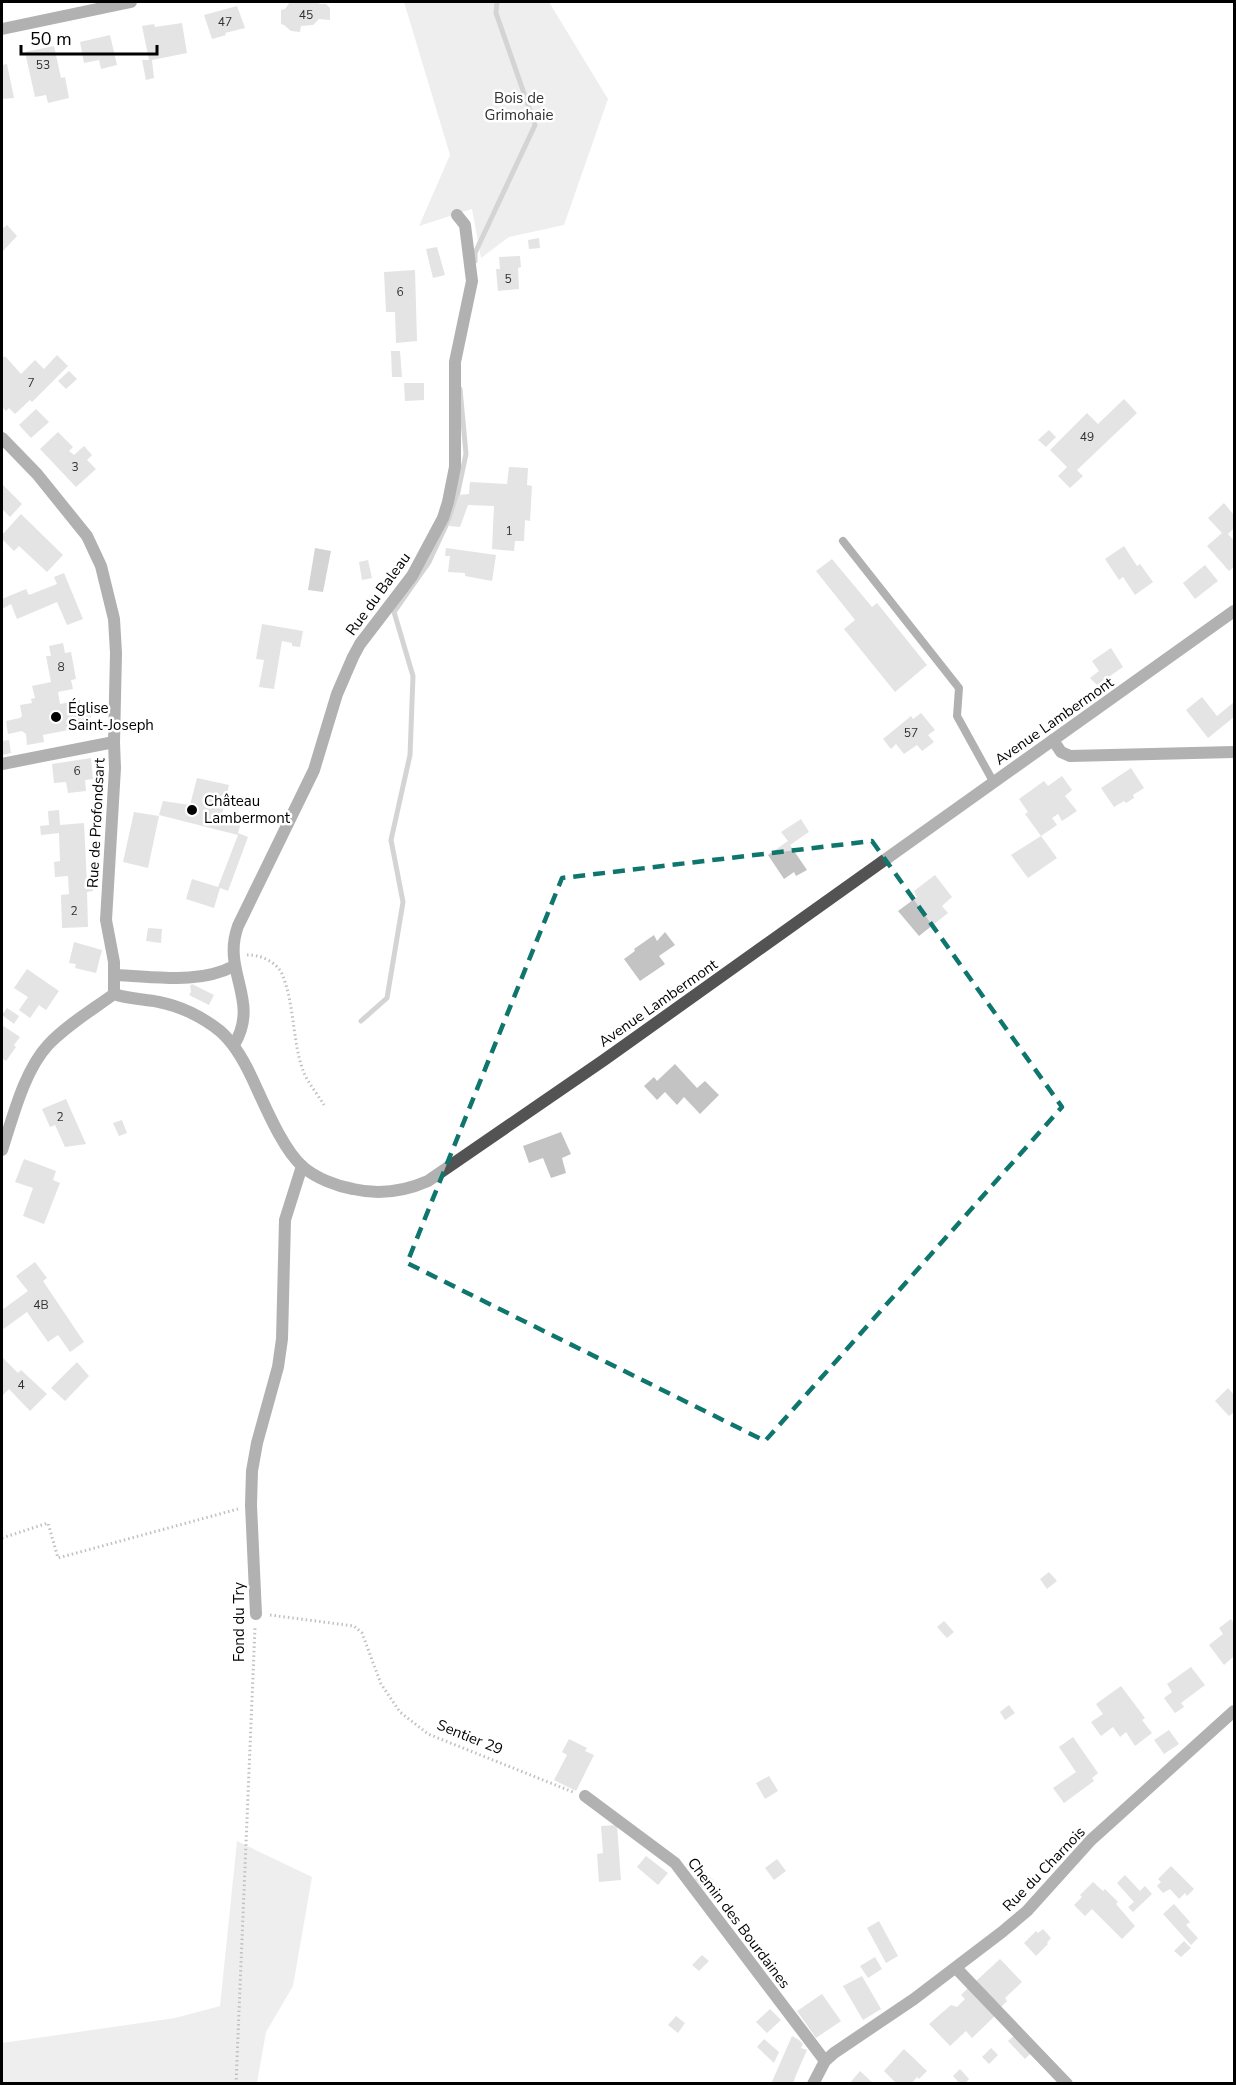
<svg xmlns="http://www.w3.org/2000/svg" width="1236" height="2085" viewBox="0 0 1236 2085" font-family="'Nunito Sans',sans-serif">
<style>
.green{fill:#dadada}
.water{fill:#a1a1a1}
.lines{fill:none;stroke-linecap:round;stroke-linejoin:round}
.stream{stroke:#a1a1a1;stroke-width:5}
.building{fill:#c3c3c3}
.path{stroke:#757575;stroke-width:3;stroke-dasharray:1.5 3;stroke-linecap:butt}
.service{stroke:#535353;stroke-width:8}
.minor{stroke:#535353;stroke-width:12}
.tertiary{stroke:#535353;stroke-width:12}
.marked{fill:none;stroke:#0f766e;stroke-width:4.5;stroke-dasharray:12 8;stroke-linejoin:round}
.poi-dot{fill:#000;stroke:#fff;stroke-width:2}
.labels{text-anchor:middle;stroke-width:5;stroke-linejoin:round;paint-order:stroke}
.number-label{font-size:12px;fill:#313131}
.park-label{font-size:15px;fill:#313131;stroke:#fff}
.street-label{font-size:15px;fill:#000;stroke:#fff}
.poi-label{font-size:15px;fill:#000;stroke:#fff;text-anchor:start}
</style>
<rect width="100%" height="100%" fill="#fff"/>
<g class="green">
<polygon points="404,2 549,2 608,99 564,225 509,237 481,258 472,209 419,226 450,155"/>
<polygon points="237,1841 312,1877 293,1986 266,2032 257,2083 2,2083 2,2043 175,2018 220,2006"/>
</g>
<polygon class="water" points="315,548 331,551 323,592 308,590"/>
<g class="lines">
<g class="stream">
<polyline points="475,261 475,253 535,125 496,13 497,2"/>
<polyline points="361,1021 387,998 403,902 391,840 410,755 413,676 394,612 429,562 455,506 466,454 460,389"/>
</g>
</g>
<g class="building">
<polygon points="290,2 316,2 320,4 326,4 330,8 330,20 319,19 313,25 301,26 300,32 291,31 284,25 281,24 281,10 285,9"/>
<polygon points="237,6 245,28 225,33 226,35 212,39 204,15"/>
<polygon points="182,23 187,53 152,60 154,78 146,80 142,60 149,60 142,26 154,24 155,27"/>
<polygon points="110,35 117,65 101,69 99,60 84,63 80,42"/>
<polygon points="54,46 61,78 65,77 69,98 48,103 46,95 35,97 25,52"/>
<polygon points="7,64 14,98 2,99 2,65"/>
<polygon points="7,225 17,236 3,251 2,229"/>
<polygon points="539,238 540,248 529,249 528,240"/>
<polygon points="437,247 445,275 433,278 426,249"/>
<polygon points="520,256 521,267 518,268 519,289 498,291 496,269 500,269 499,257"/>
<polygon points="415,270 417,341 396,343 395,312 386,312 384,272"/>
<polygon points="391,351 400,351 402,377 392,377"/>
<polygon points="57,355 68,366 32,402 30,400 15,414 9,408 6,411 2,407 2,359 5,356 21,374 35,360 44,369"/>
<polygon points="69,371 77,379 66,389 58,381"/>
<polygon points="404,383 424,383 424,400 405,401"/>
<polygon points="1124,399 1137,413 1077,470 1083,476 1070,488 1058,476 1067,467 1050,450 1087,413 1098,424"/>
<polygon points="36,409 49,422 31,438 19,425"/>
<polygon points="1049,430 1056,437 1046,447 1038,440"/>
<polygon points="58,432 73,447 69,451 74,455 84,446 92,455 87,460 96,469 76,487 40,449"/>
<polygon points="509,467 528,468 527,485 532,486 530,521 525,520 524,541 515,541 514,551 492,549 494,506 468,505 460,527 449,526 459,495 469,494 470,482 507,484"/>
<polygon points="2,484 22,504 10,517 2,509"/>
<polygon points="1224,503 1234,515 1234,528 1228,534 1234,541 1234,567 1229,571 1207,546 1222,533 1208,518"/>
<polygon points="21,514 63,555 47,572 19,546 14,551 2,539 2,535"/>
<polygon points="1124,546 1137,566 1140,564 1153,582 1135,595 1123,577 1119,580 1105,559"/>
<polygon points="446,548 496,555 492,581 465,576 465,573 448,572 450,556 445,556"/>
<polygon points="832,559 872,607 877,603 927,665 895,692 844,629 855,620 816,571"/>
<polygon points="368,560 372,578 362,580 359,562"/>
<polygon points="1205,565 1218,581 1195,599 1183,583"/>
<polygon points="64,573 83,619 67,625 57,602 17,619 11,604 2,609 2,599 26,589 29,595 57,584 54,577"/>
<polygon points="262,624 303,631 300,647 292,646 292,643 282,641 274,689 259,687 264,660 256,659"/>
<polygon points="63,643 65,653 71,652 76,679 71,680 73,689 58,692 60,704 80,700 80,703 84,703 87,707 90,707 91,718 89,718 87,724 84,724 84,727 43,735 44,742 27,745 26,734 22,731 8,734 6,721 20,718 22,716 20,705 32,703 31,699 35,698 32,686 51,682 46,656 51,656 49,646"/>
<polygon points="1111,648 1123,667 1097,685 1090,678 1099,671 1092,661"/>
<polygon points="1202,697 1217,716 1234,702 1234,717 1208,738 1186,710"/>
<polygon points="921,713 935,730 928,735 934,742 922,751 917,745 904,754 896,744 891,749 883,739 911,716 913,719"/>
<polygon points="9,740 11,753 2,755 2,741"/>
<polygon points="91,758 93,779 85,780 86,791 68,793 66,782 54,783 52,764"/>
<polygon points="1131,768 1144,788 1133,795 1134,798 1126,803 1124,801 1114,807 1101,788"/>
<polygon points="1062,776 1072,790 1065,796 1077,811 1062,821 1058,814 1052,818 1057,825 1041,836 1025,814 1028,812 1019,799 1044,781 1048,786"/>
<polygon points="197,778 229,785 222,814 242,818 238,833 248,837 228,891 220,888 214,908 186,899 192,879 218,887 238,835 159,815 163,801 190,805"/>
<polygon points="59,810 60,825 84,823 87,884 93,884 93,891 87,892 88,927 62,928 61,895 69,894 68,876 55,877 54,862 60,861 59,833 41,835 40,826 49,825 48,811"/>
<polygon points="134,812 159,816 148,868 123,862"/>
<polygon points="801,819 809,832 790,845 807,870 796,876 794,872 784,879 768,855 788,841 781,832"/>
<polygon points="1041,836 1057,858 1028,878 1011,855"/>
<polygon points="935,875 952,897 942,906 948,913 919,936 898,911 917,897 914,891"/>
<polygon points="148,928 162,929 161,943 146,941"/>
<polygon points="665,932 675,945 659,956 665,964 640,981 624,959 635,951 634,949 654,935 657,941"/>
<polygon points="74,942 102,950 96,973 75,968 76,964 69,963"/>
<polygon points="27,969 59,991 46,1010 39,1005 30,1018 19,1010 28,997 14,988"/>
<polygon points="192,984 214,995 209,1005 189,995 191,992 190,986"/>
<polygon points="7,1008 19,1016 14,1024 2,1015"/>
<polygon points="2,1025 20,1037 14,1045 16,1047 6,1061 2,1058"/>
<polygon points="675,1064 697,1088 705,1081 719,1095 700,1114 684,1097 677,1105 665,1092 657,1100 644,1086 654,1077 657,1081"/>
<polygon points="66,1099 86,1144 65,1147 55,1125 50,1127 42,1109"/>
<polygon points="122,1120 127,1133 119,1136 113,1123"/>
<polygon points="561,1132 571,1154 562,1158 566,1173 551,1178 543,1158 529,1163 523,1146"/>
<polygon points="24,1159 56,1171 53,1180 60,1183 44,1224 23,1216 33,1188 15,1182"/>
<polygon points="35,1262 47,1278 43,1281 84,1342 70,1352 58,1335 48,1342 27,1312 2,1330 2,1310 28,1291 16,1276"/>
<polygon points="2,1357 18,1373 21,1370 47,1394 30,1411 9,1389 2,1396"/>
<polygon points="77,1362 89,1376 65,1401 51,1388"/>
<polygon points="1228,1388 1234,1395 1234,1412 1229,1416 1215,1401"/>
<polygon points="1049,1572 1057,1581 1047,1589 1040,1579"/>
<polygon points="1231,1619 1233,1622 1234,1621 1234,1656 1224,1665 1209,1645 1223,1634 1219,1628"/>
<polygon points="944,1621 954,1632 947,1638 937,1627"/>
<polygon points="1191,1667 1205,1685 1181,1703 1184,1707 1175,1713 1164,1698 1172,1692 1167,1684"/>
<polygon points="1121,1686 1145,1718 1142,1720 1152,1733 1135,1746 1126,1732 1120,1737 1113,1727 1101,1736 1091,1722 1103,1714 1096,1704"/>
<polygon points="1009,1705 1015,1713 1005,1720 1000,1712"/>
<polygon points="1169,1730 1179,1744 1164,1754 1154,1740"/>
<polygon points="1073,1737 1098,1773 1092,1778 1094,1781 1064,1803 1053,1788 1076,1772 1059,1747"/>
<polygon points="569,1739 587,1748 585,1751 594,1755 576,1791 554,1780 567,1755 562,1752"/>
<polygon points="769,1776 778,1791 765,1799 756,1783"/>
<polygon points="617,1825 621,1880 599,1882 597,1854 603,1853 601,1826"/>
<polygon points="646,1856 668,1873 658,1885 637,1867"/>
<polygon points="777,1859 786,1871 774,1880 765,1868"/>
<polygon points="1171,1866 1194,1889 1187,1896 1185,1893 1179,1899 1170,1889 1163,1893 1157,1886 1161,1882 1158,1879"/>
<polygon points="705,1871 713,1880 702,1888 695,1879"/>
<polygon points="1125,1875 1140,1891 1145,1886 1152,1894 1133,1912 1128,1907 1134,1902 1117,1883"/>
<polygon points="1093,1882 1103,1891 1105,1889 1118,1902 1116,1904 1135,1926 1122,1939 1092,1909 1085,1916 1074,1905 1082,1897 1080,1895"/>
<polygon points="1174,1904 1190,1922 1186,1925 1198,1938 1191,1945 1163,1914"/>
<polygon points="879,1921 898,1956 886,1963 867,1928"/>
<polygon points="1043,1929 1051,1938 1047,1943 1048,1944 1036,1956 1024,1943 1036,1931 1038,1933"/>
<polygon points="1184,1941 1191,1948 1181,1957 1174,1951"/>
<polygon points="702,1955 709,1961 699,1971 692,1965"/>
<polygon points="875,1957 882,1969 868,1978 860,1966"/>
<polygon points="1000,1959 1022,1982 1005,1998 1007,2001 1000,2008 975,1982"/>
<polygon points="862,1976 881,2009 863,2020 843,1986"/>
<polygon points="970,1986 997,2014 972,2038 966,2031 950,2046 929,2024 951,2005 957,2007 965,1999 961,1995"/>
<polygon points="822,1994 841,2021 816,2038 797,2011"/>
<polygon points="770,2009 781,2020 767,2033 756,2022"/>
<polygon points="676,2016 685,2023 678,2033 668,2025"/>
<polygon points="1016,2034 1033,2051 1025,2059 1008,2041"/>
<polygon points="792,2036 799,2040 803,2044 801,2048 807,2050 796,2075 793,2084 771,2084"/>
<polygon points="764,2039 779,2052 774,2063 757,2047"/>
<polygon points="991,2048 998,2055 989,2064 982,2057"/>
<polygon points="904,2049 927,2071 919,2079 917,2077 911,2084 897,2084 884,2071"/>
<polygon points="960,2069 969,2079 965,2084 960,2084 953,2076"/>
<polygon points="860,2071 874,2084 849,2084"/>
</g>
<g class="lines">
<g class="path">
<path d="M 247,955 C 259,954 277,962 282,974 C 295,1004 292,1043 304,1073 C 309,1084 318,1095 324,1105"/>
<polyline points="2,1538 48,1523 58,1558 238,1509"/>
<polyline points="270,1615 354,1626 362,1633 381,1684 400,1712 428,1734 573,1792"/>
<polyline points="236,2084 255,1627"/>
</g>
<polyline class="service" points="843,541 959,688 957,716 994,783"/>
<g class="minor">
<polyline points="2,29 131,2"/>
<polyline points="2,438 37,474 87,536 101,566 114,619 116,653 114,742 115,768 106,920 114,962 114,994"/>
<polyline points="1053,740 1061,752 1070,756 1234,752"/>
<polyline points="2,764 114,742"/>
<path d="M 114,975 C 154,976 198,985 234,966"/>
<path d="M 234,1045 C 261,1000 221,972 238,926 L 314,770 L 337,694 L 353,657 L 360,644 L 412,576 L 443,518 L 448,502 L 455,467 L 455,362 L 472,281 L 465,225 L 457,215"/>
<polyline points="256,1614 251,1505 252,1471 257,1443 278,1367 282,1339 285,1220 302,1166"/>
<polyline points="585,1796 675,1863 825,2061"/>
<polyline points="956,1968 1067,2084"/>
<polyline points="813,2084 825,2061 834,2053 914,1999 1002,1932 1027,1911 1091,1840 1234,1711"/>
</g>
<path class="tertiary" d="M 2,1150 C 13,1117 24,1071 48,1045 C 67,1025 92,1010 114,994 C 129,999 143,999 159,1002 C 180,1006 203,1017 220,1031 C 234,1043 243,1059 251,1076 C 263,1101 282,1149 303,1167 C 316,1178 336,1186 353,1189 C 379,1195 403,1192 428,1181 L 604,1060 L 1234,611"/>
</g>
<path d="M0 0H1236V2085H0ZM 872,841 L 1062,1107 L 765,1441 L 407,1263 L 562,878 Z" fill="#fff" fill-opacity=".55" fill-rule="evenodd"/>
<path class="marked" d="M 872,841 L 1062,1107 L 765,1441 L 407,1263 L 562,878 Z"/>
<g class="poi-dot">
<circle cx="56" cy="717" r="6"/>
<circle cx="192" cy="810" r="6"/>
</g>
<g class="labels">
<g class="number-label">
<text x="306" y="19">45</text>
<text x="225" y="26">47</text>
<text x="43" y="69">53</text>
<text x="508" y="283">5</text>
<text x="400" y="296">6</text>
<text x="31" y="387">7</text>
<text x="1087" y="441">49</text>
<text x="75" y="471">3</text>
<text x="509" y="535">1</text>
<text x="61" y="671">8</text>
<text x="911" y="737">57</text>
<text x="77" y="775">6</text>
<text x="74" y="915">2</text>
<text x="60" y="1121">2</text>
<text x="41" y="1309">4B</text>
<text x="21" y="1389">4</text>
</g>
<g class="park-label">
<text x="519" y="103">Bois de<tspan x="519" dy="17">Grimohaie</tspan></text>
</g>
<g class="street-label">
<text transform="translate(378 594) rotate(-54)" y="5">Rue du Baleau</text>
<text transform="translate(1054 721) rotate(-35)" y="5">Avenue Lambermont</text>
<text transform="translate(96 823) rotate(-87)" y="5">Rue de Profondsart</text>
<text transform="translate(658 1003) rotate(-35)" y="5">Avenue Lambermont</text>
<text transform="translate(239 1622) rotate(-90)" y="5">Fond du Try</text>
<text transform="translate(470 1737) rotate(22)" y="5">Sentier 29</text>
<text transform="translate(1044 1869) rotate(-46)" y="5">Rue du Charnois</text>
<text transform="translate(739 1923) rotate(53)" y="5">Chemin des Bourdaines</text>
</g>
<g class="poi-label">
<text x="68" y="713">Église<tspan x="68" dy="17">Saint-Joseph</tspan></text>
<text x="204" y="806">Château<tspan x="204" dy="17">Lambermont</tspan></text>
</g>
</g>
<rect width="1236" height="2085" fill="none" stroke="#000000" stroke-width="6"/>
<path d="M21 45v9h136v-9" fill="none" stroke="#000000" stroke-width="3"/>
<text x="30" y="45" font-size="18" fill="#000000" stroke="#ffffff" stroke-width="4.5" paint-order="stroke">50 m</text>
</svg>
